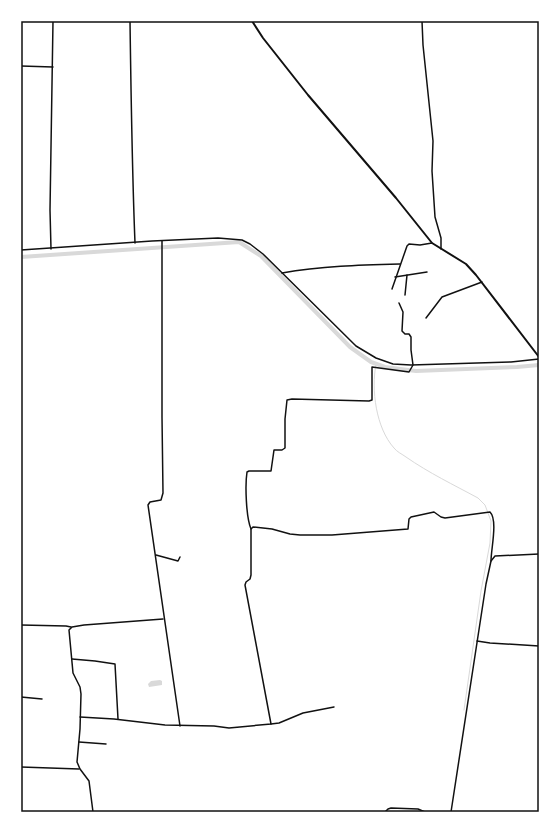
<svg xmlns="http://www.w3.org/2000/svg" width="560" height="833" viewBox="0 0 560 833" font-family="'IBM Plex Sans',sans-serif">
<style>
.water{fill:#d9d9d9}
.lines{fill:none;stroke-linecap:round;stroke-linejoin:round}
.stream{stroke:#d9d9d9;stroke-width:1}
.canal{stroke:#d9d9d9;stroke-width:4}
.minor{stroke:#111;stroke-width:1.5}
.secondary{stroke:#111;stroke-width:2}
.neatline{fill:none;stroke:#111;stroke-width:1.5}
</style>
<rect width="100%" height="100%" fill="#fff"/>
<polygon class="water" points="160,680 162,681 162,685 149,687 148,684 151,681"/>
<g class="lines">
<path class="stream" d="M 376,364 C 371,390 376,428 394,448 C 397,452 402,454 406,457 C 429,473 454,485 478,498 L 485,505 L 491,521 L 490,543 L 481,591 L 464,710"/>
<polyline class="canal" points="21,257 239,242 261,256 350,347 371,362 385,367 416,371 517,367 539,365"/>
<g class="minor">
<path d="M 130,21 C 131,95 132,169 135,243"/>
<polyline points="422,21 423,45 433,141 432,171 435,217 441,238 441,249"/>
<polyline points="21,66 53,67"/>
<polyline points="162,241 162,417 163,493 161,500 150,502 148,505 180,726"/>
<polyline points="51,249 50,210 53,21"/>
<polyline points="21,250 152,241 218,238 242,240 250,244 263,254 356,346 376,358 393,364 411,365 511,362 539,359"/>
<path d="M 282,273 C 321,266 360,265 400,264"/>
<polyline points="395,277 427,272"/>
<polyline points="392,289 407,246 409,244 420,245 432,243"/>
<polyline points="405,295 407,275"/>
<polyline points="426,318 442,297 482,282"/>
<path d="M 251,529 C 246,517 245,485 247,472 L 249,471 L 271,471 L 274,450 L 282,450 L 285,448 L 285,419 L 287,400 L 292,399 L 369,401 L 372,400 L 372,367 L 409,372 L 413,365 L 411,350 L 411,337 L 409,334 L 405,334 L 402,331 L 403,312 L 399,303"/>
<polyline points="156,555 178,561 180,557"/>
<polyline points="21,625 66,626 71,627"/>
<polyline points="477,641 490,643 539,646"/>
<polyline points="72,659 95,661 115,664 118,719"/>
<polyline points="21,697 42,699"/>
<path d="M 80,717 L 114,719 L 165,725 L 214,726 L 229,728 L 271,724 L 245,585 L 246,582 L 250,579 L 251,575 L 251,529 L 253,527 L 272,529 L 290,534 L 300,535 L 332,535 L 408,529 L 409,519 L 411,517 L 434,512 L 441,517 L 445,518 L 490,512 C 498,520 491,549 491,561"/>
<polyline points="271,724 279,723 303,713 334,707"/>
<polyline points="79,742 106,744"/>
<polyline points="21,767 79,769"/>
<polyline points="93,812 89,781 80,769 77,762 80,729 81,694 80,687 73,673 69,630 72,627 84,625 163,619"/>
<polyline points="385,812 388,809 391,808 418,809 425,812"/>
<polyline points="451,812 486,584 491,561 495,556 539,554"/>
</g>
<polyline class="secondary" points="252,21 263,38 308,95 396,198 432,243 466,264 476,275 539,357"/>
</g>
<rect width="560" height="833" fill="none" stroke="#ffffff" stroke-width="44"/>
<rect x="22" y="22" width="516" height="789" class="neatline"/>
</svg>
